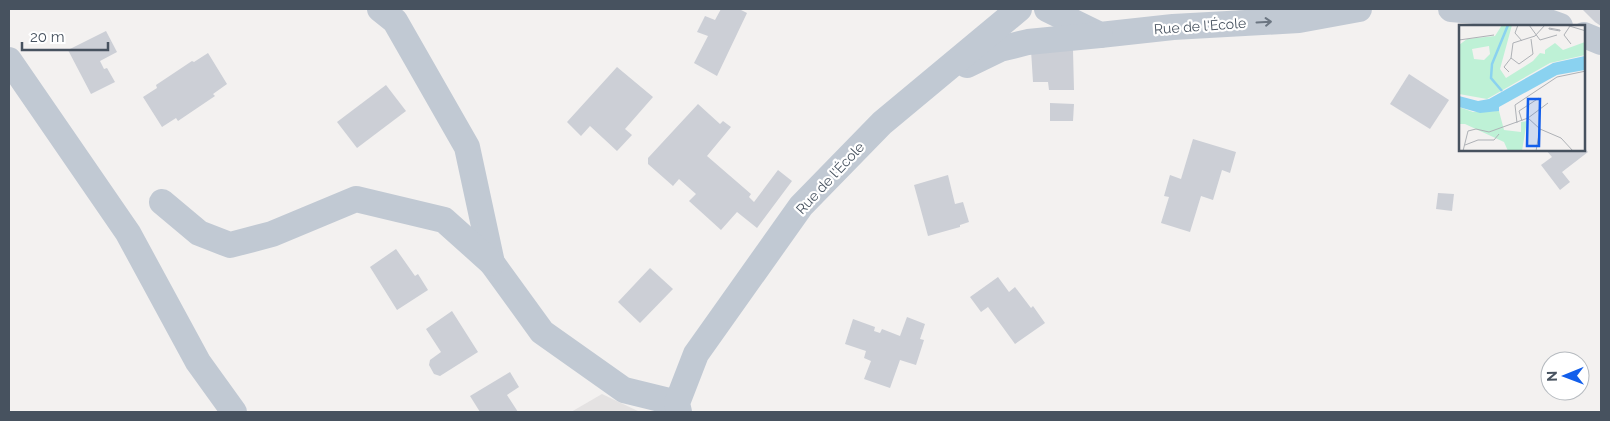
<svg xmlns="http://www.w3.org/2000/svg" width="1610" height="421" viewBox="0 0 1610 421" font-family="Raleway,sans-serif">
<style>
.education{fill:#e4e2e2}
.building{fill:#cccfd6}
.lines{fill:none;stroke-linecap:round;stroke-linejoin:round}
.street{stroke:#c1c9d3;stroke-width:26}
.oneway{stroke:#6c7682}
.labels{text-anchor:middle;stroke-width:4.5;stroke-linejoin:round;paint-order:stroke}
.street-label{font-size:14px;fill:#47525f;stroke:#fff}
.inset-river{fill:none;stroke:#8ad2f0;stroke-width:2.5}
.inset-road{fill:none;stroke:#aeb1b6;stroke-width:1}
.view{fill:#125eeb;fill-opacity:0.15;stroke:#125eeb;stroke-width:2.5}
.inset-edge{fill:none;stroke:#47525f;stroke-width:2.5}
</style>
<rect width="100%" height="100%" fill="#f3f1f0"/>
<polygon class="education" points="602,394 640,412 571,412"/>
<g class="building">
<polygon points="721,9 739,9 747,13 717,76 694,63 708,36 697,32 705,16 715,20"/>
<polygon points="1582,9 1601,9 1601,26 1595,22"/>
<polygon points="106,31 117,52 100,61 104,69 107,68 115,82 91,94 68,50"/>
<polygon points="1031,50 1073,50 1074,90 1049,90 1048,82 1033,82"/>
<polygon points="208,53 227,84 213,94 215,96 178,121 176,118 162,127 143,97 157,88 156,85 192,61 194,62"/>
<polygon points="617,67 653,97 625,129 632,135 617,151 590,126 581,136 567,122"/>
<polygon points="1409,74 1449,100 1430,129 1390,104"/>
<polygon points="386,85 406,111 357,148 337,122"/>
<polygon points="1050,103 1074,104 1073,121 1050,121"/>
<polygon points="698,104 720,124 723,121 731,127 707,156 751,194 749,197 754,202 778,170 792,181 757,228 737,212 721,230 689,201 696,194 679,179 673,186 648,164 648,158"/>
<polygon points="1193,139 1236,152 1230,173 1222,170 1213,200 1201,196 1190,232 1161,223 1169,197 1164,196 1170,175 1181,179"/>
<polygon points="1584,147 1588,152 1562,172 1570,182 1560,190 1541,165 1552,157 1546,150 1584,150"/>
<polygon points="948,175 955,204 963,202 969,222 960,225 960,227 928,236 914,185"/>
<polygon points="1438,193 1454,194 1452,211 1436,209"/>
<polygon points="396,249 415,276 418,274 428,290 397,310 370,267"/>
<polygon points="650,268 673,289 640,323 618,302"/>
<polygon points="998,277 1009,292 1015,287 1031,308 1033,306 1045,323 1015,344 988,307 981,312 970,297"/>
<polygon points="452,311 478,352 440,376 434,374 429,365 430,360 441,352 426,329"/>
<polygon points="907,317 925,324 920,339 924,340 916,365 900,360 890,388 864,379 871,361 864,358 866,351 845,344 853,319 875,327 874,331 880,333 882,329 900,336"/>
<polygon points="510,372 519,387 507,395 518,412 480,412 470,396"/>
</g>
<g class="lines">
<g class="street">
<polyline points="380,9 395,21 467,147 492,263 542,332 624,390 677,403"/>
<polyline points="1047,9 1100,35 1173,27 1299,20 1359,9"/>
<polyline points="1451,9 1532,16 1560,26"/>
<polyline points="1584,35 1601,42"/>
<polyline points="9,60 128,233 198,362 234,412"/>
<polyline points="967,65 1000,49 1028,42 1100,35"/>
<polyline points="162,202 199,233 230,245 272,234 356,199 444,220 492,263"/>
<polyline points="679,412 677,403 696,354 801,206 882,123 1019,9"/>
</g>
</g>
<defs><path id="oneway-shaft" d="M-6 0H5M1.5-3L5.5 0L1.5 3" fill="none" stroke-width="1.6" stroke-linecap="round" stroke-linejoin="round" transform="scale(1.25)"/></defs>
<use class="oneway" href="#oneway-shaft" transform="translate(1264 22) rotate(-3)"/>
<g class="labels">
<g class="street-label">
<text transform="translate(1200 26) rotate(-4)" y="5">Rue de l'École</text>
<text transform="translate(830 178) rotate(-47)" y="5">Rue de l'École</text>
</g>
</g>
<g transform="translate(1459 25)">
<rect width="126" height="126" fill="#f3f1f0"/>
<path d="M 43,0 L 53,0 L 41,44 L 47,53 L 74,36 L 81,28 L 86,29 L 86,25 L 96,18 L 104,25 L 126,17 L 126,30 L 91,38 L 28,74 L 0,69 L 0,20 L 8,14 L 36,11 ZM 30,21 L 31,29 L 25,35 L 15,34 L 13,24 ZM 0,82 L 14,87 L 40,86 L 45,105 L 62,107 L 62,97 L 68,96 L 63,126 L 49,126 L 45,117 L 6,99 L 0,99 Z" fill="#bef1d6" fill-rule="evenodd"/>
<path d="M 126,31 L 126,45 L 98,50 L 40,82 L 40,86 L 21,88 L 0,82 L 0,71 L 19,76 L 30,74 L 94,38 Z" fill="#8ad2f0"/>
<path class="inset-river" d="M 43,66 L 32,53 L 33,39 L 49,0"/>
<path class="inset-road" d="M 59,0 L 56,8 L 63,16M 70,0 L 81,15 L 98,10M 107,0 L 127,6M 111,1 L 105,10 L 112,19M 90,3 L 101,5 L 101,6 L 90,4 ZM 0,15 L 35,10M 52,33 L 60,39 L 74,29 L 72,14M 50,47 L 45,42 L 52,33 L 54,18 L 76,11 L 86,0M 69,93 L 89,78M 63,96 L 60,86 L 80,73M 58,98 L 56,80 L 98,52 L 127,46M 81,104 L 102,113 L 114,126M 6,120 L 19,115 L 35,115 L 40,109M 4,126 L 9,106 L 17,104 L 30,107 L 69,93 L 81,104 L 77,126"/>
<path class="view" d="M 69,74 L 81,74 L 80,121 L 68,121 Z"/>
<rect width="126" height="126" class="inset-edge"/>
</g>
<rect width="1610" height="421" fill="none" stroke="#47525f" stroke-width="20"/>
<g transform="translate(1565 376) rotate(269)"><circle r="24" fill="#ffffff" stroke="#b5babf"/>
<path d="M0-4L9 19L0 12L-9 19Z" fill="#125eeb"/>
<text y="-8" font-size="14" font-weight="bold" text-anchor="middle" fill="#47525f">N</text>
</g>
<path d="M22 42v8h86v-8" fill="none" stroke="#47525f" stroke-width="2.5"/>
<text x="30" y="42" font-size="15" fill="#47525f" stroke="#ffffff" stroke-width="4" paint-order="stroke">20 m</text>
</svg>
